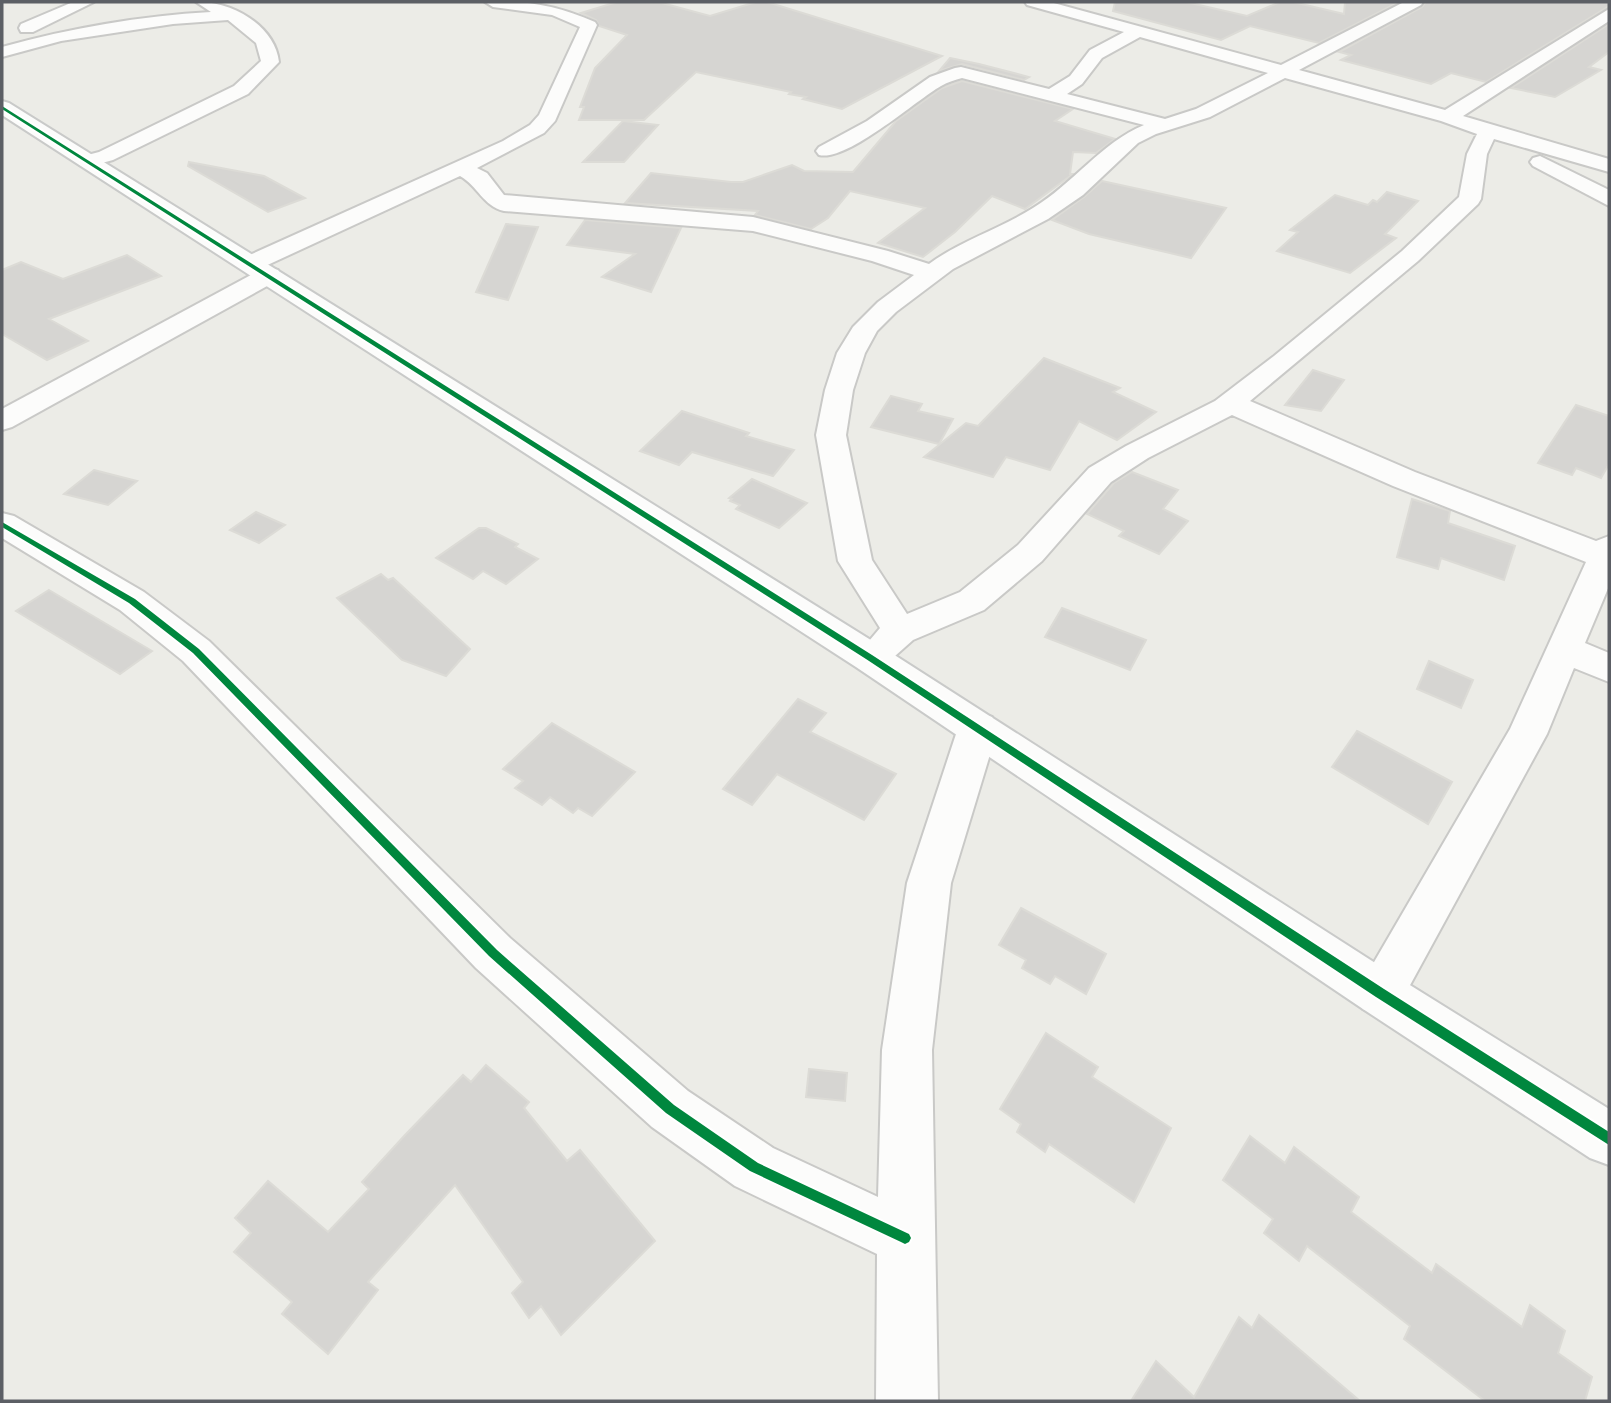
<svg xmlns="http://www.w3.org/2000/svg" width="1611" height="1403" viewBox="0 0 1611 1403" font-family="Mulish,sans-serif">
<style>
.building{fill:#d6d5d2;stroke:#dcdbd6;stroke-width:2}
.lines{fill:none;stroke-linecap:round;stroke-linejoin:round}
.street-casing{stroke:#c9c9c7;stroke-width:4}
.secondary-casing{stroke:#c9cac9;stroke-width:4}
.street{fill:#fcfcfb;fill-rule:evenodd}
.secondary{fill:#fcfcfb;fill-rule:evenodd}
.cycleway-casing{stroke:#fff;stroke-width:4}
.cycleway{fill:#00873e;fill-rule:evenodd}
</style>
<rect width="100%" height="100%" fill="#ecece7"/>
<g class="building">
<polygon points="617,2 662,3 710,16 756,2 767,2 942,56 842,109 803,99 806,97 789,94 791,92 696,72 644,120 579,120 584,107 580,107 595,68 627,35 599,26 596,20 581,13"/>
<polygon points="1115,2 1186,2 1247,16 1280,2 1293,2 1344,14 1345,2 1399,2 1319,43 1250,26 1221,40 1113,11"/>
<polygon points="1426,2 1609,2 1609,6 1486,82 1451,73 1431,84 1341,60 1351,55 1339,52 1422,7"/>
<polygon points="1609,24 1609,52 1589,67 1601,70 1555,97 1511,88"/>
<polygon points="950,58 979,64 1029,77 1024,80 962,64 939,71"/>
<polygon points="962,81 1073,109 1055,121 1115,139 1096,153 1073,152 1070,174 1073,174 1025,209 992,196 955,232 923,257 878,243 925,208 850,191 828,218 811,229 755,215 758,211 625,203 651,173 731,182 743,182 792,165 804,171 853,172 896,121 942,88"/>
<polygon points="623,121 658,125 624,162 583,162"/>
<polygon points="189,162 264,176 305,198 268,212 188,166"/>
<polygon points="1102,181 1226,208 1191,258 1089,234 1052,220 1084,197"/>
<polygon points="1387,192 1418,201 1385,234 1396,238 1350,273 1277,251 1298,232 1290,230 1335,195 1368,205 1373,200 1377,202"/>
<polygon points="585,220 681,228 651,292 602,277 635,254 567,245"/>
<polygon points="506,224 538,227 508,300 476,292"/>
<polygon points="127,255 161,276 49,319 88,341 47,360 2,334 2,270 21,262 63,279"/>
<polygon points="1044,358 1120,388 1113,392 1156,412 1117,440 1079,421 1050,470 1006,457 993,477 924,457 966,423 978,426"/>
<polygon points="1313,370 1344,380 1321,411 1285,405"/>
<polygon points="891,396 922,404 918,411 953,419 939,444 871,427"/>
<polygon points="1576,405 1609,416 1609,464 1601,478 1576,468 1572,475 1538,463"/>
<polygon points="682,411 749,433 746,436 794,450 773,476 692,452 679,465 640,451"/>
<polygon points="94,470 137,481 108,505 64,494"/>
<polygon points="1132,472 1178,490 1163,509 1188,521 1159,554 1119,536 1124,531 1087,514 1114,483"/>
<polygon points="752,479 807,503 779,528 736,509 740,505 730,501 732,499 729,498"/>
<polygon points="1412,499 1450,511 1448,523 1515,546 1504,580 1441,558 1438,569 1397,557"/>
<polygon points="256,512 285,525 259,543 230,530"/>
<polygon points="479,528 486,528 518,544 515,547 538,559 506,584 483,571 473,579 436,558"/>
<polygon points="381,574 388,580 393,578 470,649 446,676 402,660 337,598"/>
<polygon points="49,590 152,651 120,674 16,611"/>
<polygon points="1062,608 1146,640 1130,670 1045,637"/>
<polygon points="1429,661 1473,680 1461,708 1417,689"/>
<polygon points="798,699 826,713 810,732 896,774 864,820 777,774 752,805 723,789"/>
<polygon points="552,723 635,772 592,816 578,808 573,813 550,797 542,805 515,788 523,781 503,769"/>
<polygon points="1357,731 1452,782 1428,824 1332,767"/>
<polygon points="1021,908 1106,954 1086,994 1055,976 1050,984 1022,968 1026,960 999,945"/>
<polygon points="1046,1033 1098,1067 1092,1077 1171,1128 1134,1202 1049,1144 1045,1152 1017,1132 1021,1124 1000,1109"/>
<polygon points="486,1065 529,1102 524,1108 567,1161 580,1150 655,1241 561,1335 541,1306 529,1318 512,1293 523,1282 455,1185 368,1282 378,1290 328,1354 282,1314 292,1302 234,1252 251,1233 235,1218 268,1181 328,1232 369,1189 362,1182 405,1135 463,1075 471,1082"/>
<polygon points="809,1069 847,1073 845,1101 806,1097"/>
<polygon points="1250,1136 1285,1163 1294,1147 1359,1197 1351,1212 1432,1273 1436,1264 1522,1327 1530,1305 1565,1331 1558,1353 1592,1377 1585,1401 1485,1401 1404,1339 1410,1326 1307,1246 1299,1261 1264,1233 1273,1219 1223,1180"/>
<polygon points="1259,1315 1360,1401 1131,1401 1156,1361 1194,1397 1239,1317 1252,1328"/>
</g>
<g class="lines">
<defs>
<g id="street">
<polygon points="73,2 94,2 33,32 21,32 19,28 21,24"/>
<path d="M 196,2 C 230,0 275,25 279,62 L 248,94 L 113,160 L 87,167 L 80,165 L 77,161 L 80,157 L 99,152 L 234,86 L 261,61 L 256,43 L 228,20 L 173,24 L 61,41 L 2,57 L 2,47 C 70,28 140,16 211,12 Z"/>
<path d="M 485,2 C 527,0 556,5 595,22 L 597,25 L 555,121 L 544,133 L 477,168 L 487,173 L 504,195 L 753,217 L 888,251 L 929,264 C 960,241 1000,229 1033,208 C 1073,184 1102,142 1144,125 L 962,78 C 955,80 948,82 941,86 C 915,101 847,162 819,155 L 816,151 L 819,147 L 867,121 L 930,77 L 955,68 L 961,67 L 1049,89 L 1070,76 L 1090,50 L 1124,32 L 1027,5 L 1025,2 L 1050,2 L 1281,65 L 1404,2 L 1423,2 L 1421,5 L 1299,70 L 1445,110 L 1609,9 L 1609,21 L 1463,116 L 1609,159 L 1609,172 L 1494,139 L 1487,154 L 1481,199 L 1478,204 L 1418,261 L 1250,401 L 1415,472 L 1596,541 L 1609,536 L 1609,586 L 1585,643 L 1609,653 L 1609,682 L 1574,668 L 1547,734 L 1397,1009 L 1380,1016 L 1363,1009 L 1356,993 L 1510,729 L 1586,562 L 1393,486 L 1232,415 L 1148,458 L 1111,482 L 1042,561 L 984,610 L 913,640 L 895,656 L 882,660 L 869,656 L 864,647 L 880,628 L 838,561 L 816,435 L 825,390 L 837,353 L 853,327 L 878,302 L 914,275 L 872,261 L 753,231 L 504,211 C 483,206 478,186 460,176 L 261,268 L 252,270 L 243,268 L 240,263 L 243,258 L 503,141 L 530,125 L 539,115 L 580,27 L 552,15 L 493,7 ZM 1140,37 L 1268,73 L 1196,109 L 1165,119 L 1067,94 L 1082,84 L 1102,58 ZM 1285,78 L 1441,121 L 1477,134 L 1467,154 L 1459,197 L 1402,251 L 1274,356 L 1215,401 L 1126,446 L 1089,468 L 1018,545 L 960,592 L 907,614 L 872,560 L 846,435 L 853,390 L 865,353 L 877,331 L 896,312 L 953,269 L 1048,219 L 1083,195 L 1138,143 L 1156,134 L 1210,117 Z"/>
<polygon points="1540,156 1609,190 1609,206 1533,166 1530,162 1533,158"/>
<polygon points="269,268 278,270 281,275 278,280 12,427 2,430 2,409 260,270"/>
<polygon points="2,513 14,516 144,592 209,641 510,938 688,1091 773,1148 878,1197 882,1050 907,883 958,728 964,717 978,713 992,717 998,728 951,883 932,1050 938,1401 876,1401 877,1254 735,1186 652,1127 476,968 183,661 120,610 2,538"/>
</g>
<polygon id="secondary" points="2,101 9,103 882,647 1397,977 1609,1109 1609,1165 1590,1158 1363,1009 856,667 2,115"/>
</defs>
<use href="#street" class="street-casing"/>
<use href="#secondary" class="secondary-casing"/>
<use href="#street" class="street"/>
<use href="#secondary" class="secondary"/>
<defs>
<g id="cycleway">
<polygon points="2,106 872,655 1384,989 1609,1132 1609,1145 1376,997 866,659 2,109"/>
<polygon points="2,522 135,599 199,649 497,950 674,1105 758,1163 909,1234 911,1238 909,1242 905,1244 901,1242 750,1171 666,1113 489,956 193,653 129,603 2,527"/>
</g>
</defs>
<use href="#cycleway" class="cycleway-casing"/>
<use href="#cycleway" class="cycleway"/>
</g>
<rect width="1611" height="1403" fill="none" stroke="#5c5f65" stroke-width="7"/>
</svg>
